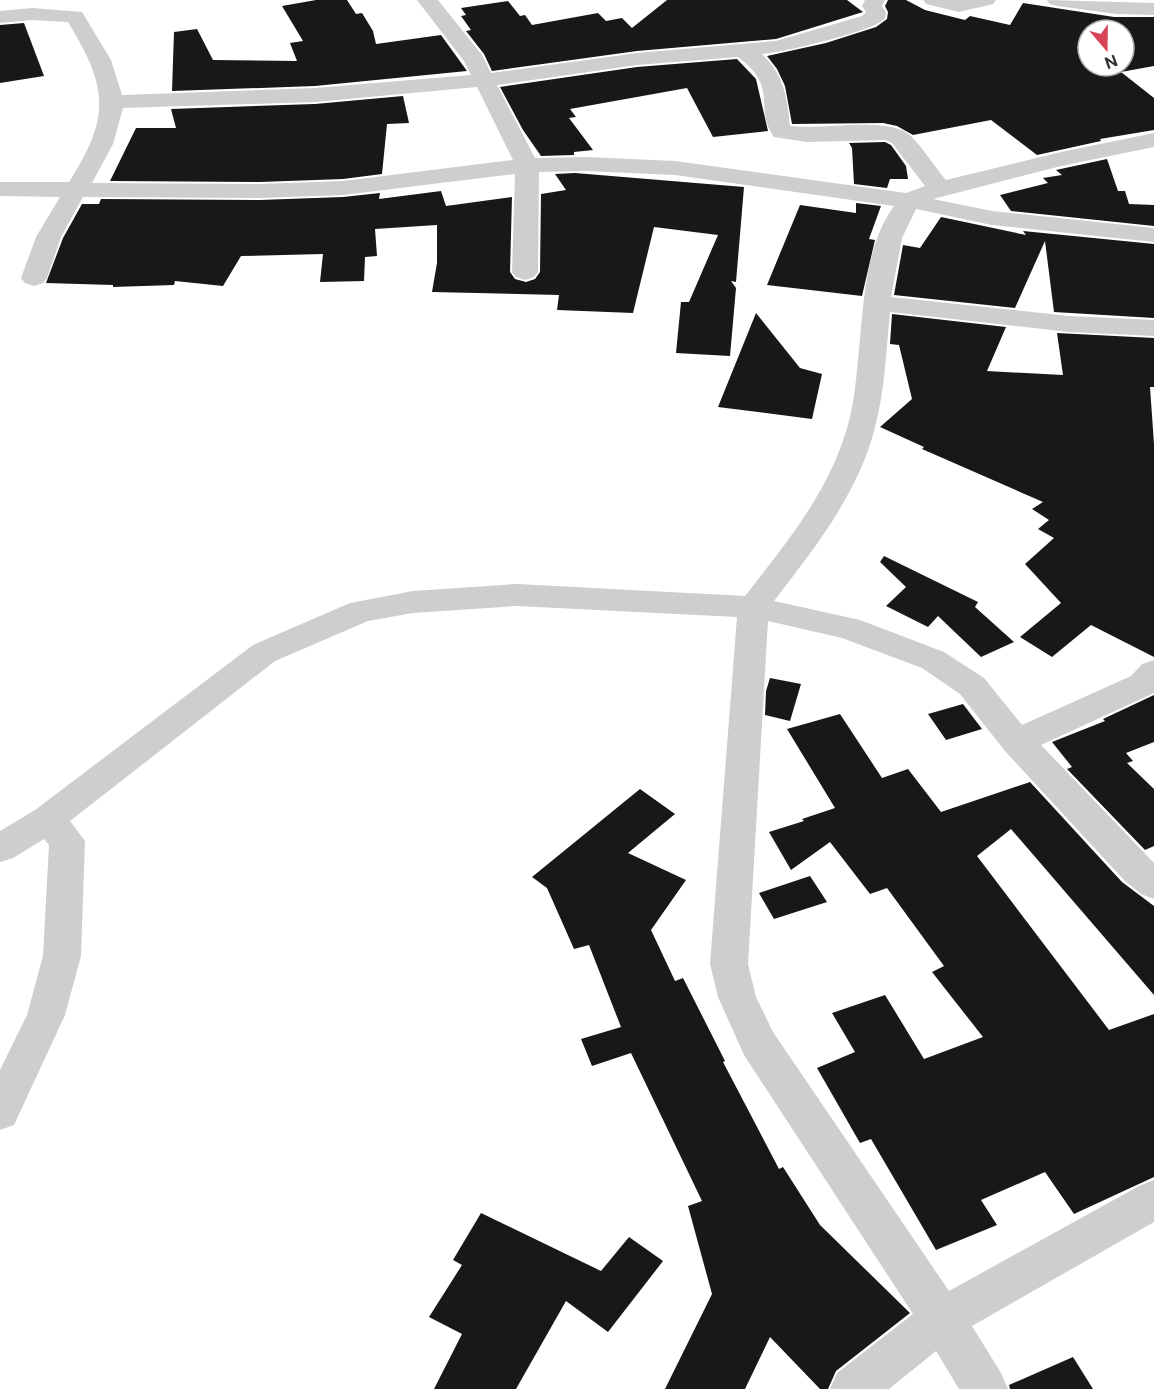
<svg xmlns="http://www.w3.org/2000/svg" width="1154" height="1389" viewBox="0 0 1154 1389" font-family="'Public Sans',sans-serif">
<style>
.building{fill:#181818;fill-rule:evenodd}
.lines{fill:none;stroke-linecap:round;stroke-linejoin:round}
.minor{fill:#cecece;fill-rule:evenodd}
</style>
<rect width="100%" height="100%" fill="#fff"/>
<g class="building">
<polygon points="316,0 347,0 356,14 362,13 373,31 376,44 441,35 467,71 315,86 172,91 174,32 197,29 213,60 297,61 290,43 303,41 282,6"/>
<polygon points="667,0 847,0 863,12 776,39 637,51 492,71 484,54 466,31 471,30 461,16 466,15 461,8 508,1 520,16 525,15 532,25 598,13 606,21 622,18 632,28"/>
<path d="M 888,0 L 906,0 L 925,10 L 965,20 L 970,16 L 1010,25 L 1023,3 L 1114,17 L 1154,17 L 1154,66 L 1121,72 L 1154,98 L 1154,130 L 1100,139 L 1101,141 L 1037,155 L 991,120 L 913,135 L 897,126 L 883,123 L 792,124 L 785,86 L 777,69 L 767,56 L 826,43 L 876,27 L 887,19 L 888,12 L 885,6 ZM 1088,30 L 1124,30 L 1124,66 L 1088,66 Z"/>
<polygon points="24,23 44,76 0,83 0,25"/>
<polygon points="737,59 756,79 768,131 713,137 687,88 570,109 576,117 569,118 593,150 574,152 574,155 541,156 523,130 500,87 637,67"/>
<polygon points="403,96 409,123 387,124 382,174 343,179 260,182 110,181 136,128 176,128 171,109 315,104"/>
<polygon points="885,142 891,145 906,166 908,179 890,179 887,188 854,184 852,148 849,143"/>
<polygon points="1107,159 1118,191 1125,191 1129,204 1154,205 1154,226 1011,211 1000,195 1048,183 1043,178 1062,175 1056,170"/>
<polygon points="575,173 744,187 736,282 731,281 736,288 730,356 676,353 681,302 689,302 718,235 654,227 633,313 557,310 559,295 432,292 437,263 437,225 375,229 377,256 365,257 364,281 320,282 323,254 241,256 223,286 175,281 174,285 113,287 113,285 46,283 63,238 82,204 99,204 101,199 260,200 343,197 380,193 379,199 441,191 446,206 512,197 510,272 515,279 526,282 535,279 540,272 541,194 566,190 555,174"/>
<polygon points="856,203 881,206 869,239 875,240 862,296 767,285 800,205 856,213"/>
<polygon points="941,217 1026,235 1023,231 1154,244 1154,318 1054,312 1045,241 1015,308 894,295 903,245 920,248"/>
<polygon points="756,313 800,368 822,374 812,419 718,407"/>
<polygon points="892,314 1006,327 987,371 1063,375 1057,333 1154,338 1154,387 1150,387 1154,444 1154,657 1091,625 1052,657 1020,637 1061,603 1025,564 1054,538 1038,529 1049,520 1032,509 1043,502 922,449 924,447 880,427 912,399 899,345 890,344"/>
<polygon points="884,556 978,602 975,607 1014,642 981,657 938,616 928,627 886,606 906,587 880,562"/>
<polygon points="770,678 801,684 790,721 765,715 766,691"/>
<polygon points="1154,695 1154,742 1126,753 1133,761 1127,763 1154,789 1154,846 1145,850 1067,769 1072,767 1052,742 1105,721 1103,719"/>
<polygon points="963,704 982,729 946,740 928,714"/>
<polygon points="840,714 882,778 908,769 941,812 1030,782 1122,882 1154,906 1154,995 1011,829 977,856 1109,1030 1154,1014 1154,1177 1074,1214 1045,1172 981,1200 997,1225 936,1250 871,1139 860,1143 817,1068 855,1052 832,1013 885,995 924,1059 983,1037 932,972 944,966 887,888 870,894 830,842 791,870 769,832 804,821 802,819 835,808 787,729"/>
<polygon points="640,789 675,814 628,853 686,880 651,930 675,981 683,978 725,1061 723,1062 779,1169 783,1167 820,1225 910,1313 836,1371 828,1389 820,1389 770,1337 745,1389 665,1389 712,1294 688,1206 702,1201 631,1053 592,1066 581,1039 621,1027 589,945 574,949 547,888 532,877"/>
<polygon points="810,876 827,902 774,919 759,893"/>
<polygon points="481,1213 601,1271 629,1237 663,1261 608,1332 566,1301 516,1389 434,1389 462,1334 429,1317 462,1265 453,1260"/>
<polygon points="1073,1357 1093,1389 1010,1389 1009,1385"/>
</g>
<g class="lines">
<g class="minor">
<path d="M 417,0 L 438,0 L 482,55 L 491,73 L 637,53 L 776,41 L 862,16 L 866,12 L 862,6 L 865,0 L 885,0 L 882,6 L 886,12 C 885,16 886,18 883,20 C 872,31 781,53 762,54 C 784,75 787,97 790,126 C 821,130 883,117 907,133 C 917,139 937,170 946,180 L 1061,152 L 1154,133 L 1154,147 L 1061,166 L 933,199 L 992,211 L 1154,228 L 1154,242 L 992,225 L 916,209 L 902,238 L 891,297 L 1069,316 L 1154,320 L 1154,336 L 1069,332 L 890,312 C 886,352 885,392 874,431 C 857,495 814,549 774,601 L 860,620 L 944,652 L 984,678 L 1022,725 L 1131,676 L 1142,664 L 1154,660 L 1154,693 L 1041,745 L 1154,863 L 1154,899 L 1141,894 L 1124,880 L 1005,751 L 960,694 L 922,668 L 842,638 L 768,621 L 748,964 L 756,997 L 773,1032 L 949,1291 L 1139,1186 L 1154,1180 L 1154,1222 L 972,1326 L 1001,1373 L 1008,1389 L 959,1389 L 936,1351 L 889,1389 L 830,1389 L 837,1373 L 913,1314 L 744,1055 L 718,997 L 710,964 L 737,617 L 517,606 L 413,613 L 368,621 L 275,661 L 70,821 L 85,841 L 81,956 L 65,1015 L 14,1125 L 0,1130 L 0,1070 L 27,1015 L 43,956 L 49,845 L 44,839 L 13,858 L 0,862 L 0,831 L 35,810 L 253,645 L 350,603 L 413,591 L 517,584 L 745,596 C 788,541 833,487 850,417 C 865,353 855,259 894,206 L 675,175 L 586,171 L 539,172 L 538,272 L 534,277 L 525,280 L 516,277 L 512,272 L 515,174 L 343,195 L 260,198 L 83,197 L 61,237 L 47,278 L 43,283 L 34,286 L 25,283 L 21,278 L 36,237 L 60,197 L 0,196 L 0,182 L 69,182 C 111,116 108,88 68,22 L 32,20 L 0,23 L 0,11 L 32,8 L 82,12 L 111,60 L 122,95 L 315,88 L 471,75 L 464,61 ZM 738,57 C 780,88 753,107 774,137 L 807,142 L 885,140 L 892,143 L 925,186 L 906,193 L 675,161 L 586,157 L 535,158 L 497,85 L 637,65 ZM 477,87 L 513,160 L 343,181 L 260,184 L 92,183 L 113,144 L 123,108 L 315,102 Z"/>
<polygon points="923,0 996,0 993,4 959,12 926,4"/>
<polygon points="1047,0 1154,3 1154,15 1116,14 1057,6 1050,4"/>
</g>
</g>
<g transform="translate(1106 48) rotate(160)"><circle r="28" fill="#ffffff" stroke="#adadad" stroke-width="1.5"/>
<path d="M0-4.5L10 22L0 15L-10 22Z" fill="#d84358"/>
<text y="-9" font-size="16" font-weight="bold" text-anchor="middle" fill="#313131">N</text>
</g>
</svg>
